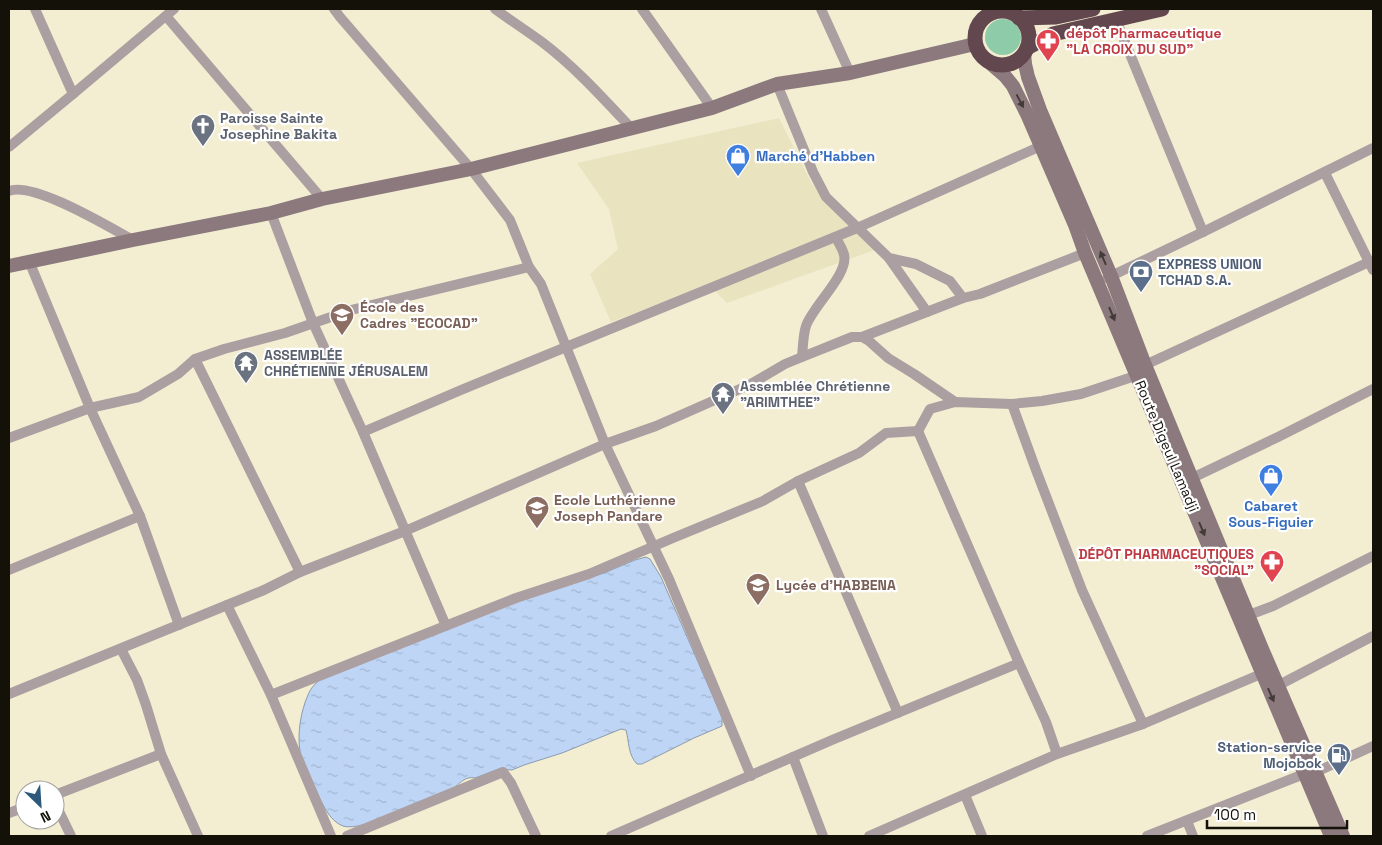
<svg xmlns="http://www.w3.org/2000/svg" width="1382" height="845" viewBox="0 0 1382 845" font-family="'Space Grotesk',sans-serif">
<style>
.built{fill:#e9e3c0}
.grass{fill:#8ecba9}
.water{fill:url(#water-ripples);stroke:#8b9aaf}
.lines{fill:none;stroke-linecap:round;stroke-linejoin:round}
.street{stroke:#ac9fa1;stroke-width:10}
.secondary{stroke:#8c797d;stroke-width:14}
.highway{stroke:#62484e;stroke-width:15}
.oneway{fill:#433b37}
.labels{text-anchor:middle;stroke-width:4.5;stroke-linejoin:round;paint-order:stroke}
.health-label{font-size:14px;font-weight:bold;fill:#be3a42;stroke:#fff;text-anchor:start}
.worship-label{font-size:14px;font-weight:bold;fill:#5b616d;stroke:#fff;text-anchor:start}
.shop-label{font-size:14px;font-weight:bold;fill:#366cbe;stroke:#fff;text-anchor:start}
.service-label{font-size:14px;font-weight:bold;fill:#4e5e75;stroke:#fff;text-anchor:start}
.education-label{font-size:14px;font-weight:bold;fill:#785e54;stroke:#fff;text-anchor:start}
.street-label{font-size:14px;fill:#131108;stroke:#fff}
</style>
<defs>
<pattern id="water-ripples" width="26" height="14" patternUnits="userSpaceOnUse" patternTransform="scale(1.25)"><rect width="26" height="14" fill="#bed5f6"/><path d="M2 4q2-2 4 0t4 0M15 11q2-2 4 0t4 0" fill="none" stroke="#a2b6d1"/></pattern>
</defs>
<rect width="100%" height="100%" fill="#f3eed2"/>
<polygon class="built" points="779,118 812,184 883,247 727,303 709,285 611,322 590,274 618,249 609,209 577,163"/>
<circle class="grass" cx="1003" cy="37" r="18"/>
<path class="water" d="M 646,557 L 650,559 L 661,577 L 722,717 L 722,726 L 694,738 L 642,764 L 637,764 C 628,755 629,741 626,730 L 621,729 L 562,753 L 524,765 L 512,770 L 499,769 L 475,778 C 466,776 461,782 455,787 C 435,796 362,833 343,826 C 329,821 322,803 316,790 C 311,779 302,763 300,751 C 297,734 301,710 308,695 C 311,687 317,682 323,677 L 499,607 L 604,573 L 635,560 Z"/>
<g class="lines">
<g class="street">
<polyline points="35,9 73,94 174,9"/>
<polyline points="334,9 340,17 471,169 510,220 529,267 541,284 605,444 669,579 751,776"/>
<path d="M 495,9 C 510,20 527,31 542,42 C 575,67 603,98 631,128"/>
<polyline points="642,9 712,108"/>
<polyline points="821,9 850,73"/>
<polyline points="166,16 322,199"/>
<polyline points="1116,20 1203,232"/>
<polyline points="777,84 813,172 826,197 889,258 916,264 950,281 963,298 980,294 1085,253"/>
<polyline points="9,147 73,94"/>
<polyline points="1325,173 1373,270"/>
<path d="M 9,191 C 33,181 109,227 133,240"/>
<polyline points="271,213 313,323 363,432 446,626"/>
<polyline points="889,258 927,312"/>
<polyline points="29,261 90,408 140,516 179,625"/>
<polyline points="1107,278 1203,232 1373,148"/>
<polyline points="862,337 963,298"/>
<path d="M 802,357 C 803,347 803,335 806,326 C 812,307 849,274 844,255 C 843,249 838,243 836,237"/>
<polyline points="195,359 300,572"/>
<polyline points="1145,365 1369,262"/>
<polyline points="1012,404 1036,470 1082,590 1143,724"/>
<polyline points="918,431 1019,663 1046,722 1057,754"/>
<polyline points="918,431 930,409 955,402 1012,404 1042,401 1081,394 1138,375"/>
<polyline points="363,432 461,390 857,228 1041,146"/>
<polyline points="9,438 90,408 139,397 178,374 195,359 224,349 285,333 351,310 529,267"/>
<polyline points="798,481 898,713"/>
<polyline points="1186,481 1278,437 1373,389"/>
<polyline points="9,570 140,516"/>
<polyline points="227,605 271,695 331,836"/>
<polyline points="1249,615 1273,606 1373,556"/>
<polyline points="121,649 137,680 146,705 161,754 198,836"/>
<polyline points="1279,685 1373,636"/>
<polyline points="9,694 264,590 300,572 405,531 605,444 656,426 749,385 785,364 802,357 852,337 862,337 869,341 888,358 914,374 955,402"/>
<polyline points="271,695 516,598 589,574 673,538 763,501 798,481 859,453 886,433 918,431"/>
<polyline points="793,757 823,836"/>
<polyline points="55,795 161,754"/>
<polyline points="965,795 982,836"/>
<polyline points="55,803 71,836"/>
<polyline points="9,813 25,807"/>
<polyline points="1187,821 1193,836"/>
<polyline points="347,836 503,772 511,783 536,836"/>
<polyline points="611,836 832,740 1019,663"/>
<polyline points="869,836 1057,754 1143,724 1261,674"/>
<polyline points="1147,836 1304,774 1316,772 1373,746"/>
</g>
<g class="secondary">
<polyline points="1024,53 1025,64 1028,77 1040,110 1111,276 1145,365 1262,649 1343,836"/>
<polyline points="990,63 1005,76 1013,86 1027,114 1075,225 1085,253 1331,836"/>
<polyline points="9,266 133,240 271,213 322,199 471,169 712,108 777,84 850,73 975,44"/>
</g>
<g class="highway">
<circle cx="1002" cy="38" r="27"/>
<polyline points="1019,18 1056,17 1093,9"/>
<polyline points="1027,48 1053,34 1162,9"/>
</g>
</g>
<defs><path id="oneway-solid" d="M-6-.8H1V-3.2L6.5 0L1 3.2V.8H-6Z" transform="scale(1.25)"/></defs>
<g class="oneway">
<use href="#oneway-solid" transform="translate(1020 101) rotate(62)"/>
<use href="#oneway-solid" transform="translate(1103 258) rotate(-113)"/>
<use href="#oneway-solid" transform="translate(1112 314) rotate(67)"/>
<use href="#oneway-solid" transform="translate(1202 529) rotate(67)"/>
<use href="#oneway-solid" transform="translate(1271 695) rotate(66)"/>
</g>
<defs>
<symbol id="pharmacy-pin" viewBox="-11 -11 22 30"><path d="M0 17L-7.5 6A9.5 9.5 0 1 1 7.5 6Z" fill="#e0444e" stroke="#fff"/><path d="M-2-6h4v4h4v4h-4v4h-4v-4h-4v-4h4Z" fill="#fff"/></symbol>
<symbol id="church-pin" viewBox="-11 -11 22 30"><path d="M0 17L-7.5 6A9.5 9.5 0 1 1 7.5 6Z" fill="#6b7280" stroke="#fff"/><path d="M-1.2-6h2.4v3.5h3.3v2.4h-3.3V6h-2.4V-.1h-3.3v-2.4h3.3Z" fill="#fff"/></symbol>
<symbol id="shop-pin" viewBox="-11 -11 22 30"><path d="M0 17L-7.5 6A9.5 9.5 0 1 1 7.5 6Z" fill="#3f7fe0" stroke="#fff"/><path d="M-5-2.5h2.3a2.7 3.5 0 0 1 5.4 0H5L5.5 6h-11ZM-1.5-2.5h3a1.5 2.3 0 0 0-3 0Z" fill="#fff"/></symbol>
<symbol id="bank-pin" viewBox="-11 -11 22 30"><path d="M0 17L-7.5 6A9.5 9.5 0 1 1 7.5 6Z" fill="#5c6f8a" stroke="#fff"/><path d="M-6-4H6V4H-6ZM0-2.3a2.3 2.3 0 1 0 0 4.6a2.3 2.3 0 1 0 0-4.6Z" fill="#fff"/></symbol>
<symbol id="school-pin" viewBox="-11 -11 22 30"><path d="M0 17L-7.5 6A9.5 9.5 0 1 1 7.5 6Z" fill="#8d6e63" stroke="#fff"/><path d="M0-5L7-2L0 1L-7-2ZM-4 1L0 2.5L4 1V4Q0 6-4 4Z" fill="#fff"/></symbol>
<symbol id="temple-pin" viewBox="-11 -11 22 30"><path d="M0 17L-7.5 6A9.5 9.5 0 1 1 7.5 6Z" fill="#6b7280" stroke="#fff"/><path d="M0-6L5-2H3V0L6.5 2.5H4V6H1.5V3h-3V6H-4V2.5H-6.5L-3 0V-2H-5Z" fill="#fff"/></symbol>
<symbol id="fuel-pin" viewBox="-11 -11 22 30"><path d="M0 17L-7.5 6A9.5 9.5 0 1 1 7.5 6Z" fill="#5c6f8a" stroke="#fff"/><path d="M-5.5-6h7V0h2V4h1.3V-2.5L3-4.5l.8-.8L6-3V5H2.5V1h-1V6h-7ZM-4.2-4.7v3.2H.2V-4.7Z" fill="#fff"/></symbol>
</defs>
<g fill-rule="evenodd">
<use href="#pharmacy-pin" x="1034" y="27" width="28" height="38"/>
<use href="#church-pin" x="189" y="112" width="28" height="38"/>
<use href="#shop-pin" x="724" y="142" width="28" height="38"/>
<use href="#bank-pin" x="1127" y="258" width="28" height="38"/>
<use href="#school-pin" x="328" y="301" width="28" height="38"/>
<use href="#temple-pin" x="232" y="349" width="28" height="38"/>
<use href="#temple-pin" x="709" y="380" width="28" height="38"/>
<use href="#shop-pin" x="1257" y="462" width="28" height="38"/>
<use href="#school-pin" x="523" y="494" width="28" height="38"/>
<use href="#pharmacy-pin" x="1258" y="548" width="28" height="38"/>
<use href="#school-pin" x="744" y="571" width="28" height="38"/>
<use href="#fuel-pin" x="1325" y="741" width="28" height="38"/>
</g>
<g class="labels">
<g class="health-label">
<text x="1066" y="38">dépôt Pharmaceutique<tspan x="1066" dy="16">"LA CROIX DU SUD"</tspan></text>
<text x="1254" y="559" text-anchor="end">DÉPÔT PHARMACEUTIQUES<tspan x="1254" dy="16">"SOCIAL"</tspan></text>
</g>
<g class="worship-label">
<text x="220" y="123">Paroisse Sainte<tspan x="220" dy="16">Josephine Bakita</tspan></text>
<text x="264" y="360">ASSEMBLÉE<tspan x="264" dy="16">CHRÉTIENNE JÉRUSALEM</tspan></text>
<text x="740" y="391">Assemblée Chrétienne<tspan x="740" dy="16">"ARIMTHEE"</tspan></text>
</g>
<g class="shop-label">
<text x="756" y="161">Marché d'Habben</text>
<text x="1271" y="511" text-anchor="middle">Cabaret<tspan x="1271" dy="16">Sous-Figuier</tspan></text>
</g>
<g class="service-label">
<text x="1158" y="269">EXPRESS UNION<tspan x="1158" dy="16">TCHAD S.A.</tspan></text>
<text x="1322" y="752" text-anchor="end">Station-service<tspan x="1322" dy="16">Mojobok</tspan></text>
</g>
<g class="education-label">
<text x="360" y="312">École des<tspan x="360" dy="16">Cadres "ECOCAD"</tspan></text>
<text x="554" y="505">Ecole Luthérienne<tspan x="554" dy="16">Joseph Pandare</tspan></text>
<text x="776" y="590">Lycée d'HABBENA</text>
</g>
<g class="street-label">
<text transform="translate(1167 446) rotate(67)" y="5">Route Digeul Lamadji</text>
</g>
</g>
<rect width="1382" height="845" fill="none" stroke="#131108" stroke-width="20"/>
<g transform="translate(40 805) rotate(155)"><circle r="24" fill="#ffffff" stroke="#a1a09c"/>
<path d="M0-4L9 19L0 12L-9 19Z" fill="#2d5a7a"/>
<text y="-8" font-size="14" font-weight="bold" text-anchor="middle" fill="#131108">N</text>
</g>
<path d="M1207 820v8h140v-8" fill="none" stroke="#131108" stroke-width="2.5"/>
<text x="1214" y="820" font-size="15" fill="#131108" stroke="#ffffff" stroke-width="4" paint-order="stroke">100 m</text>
</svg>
